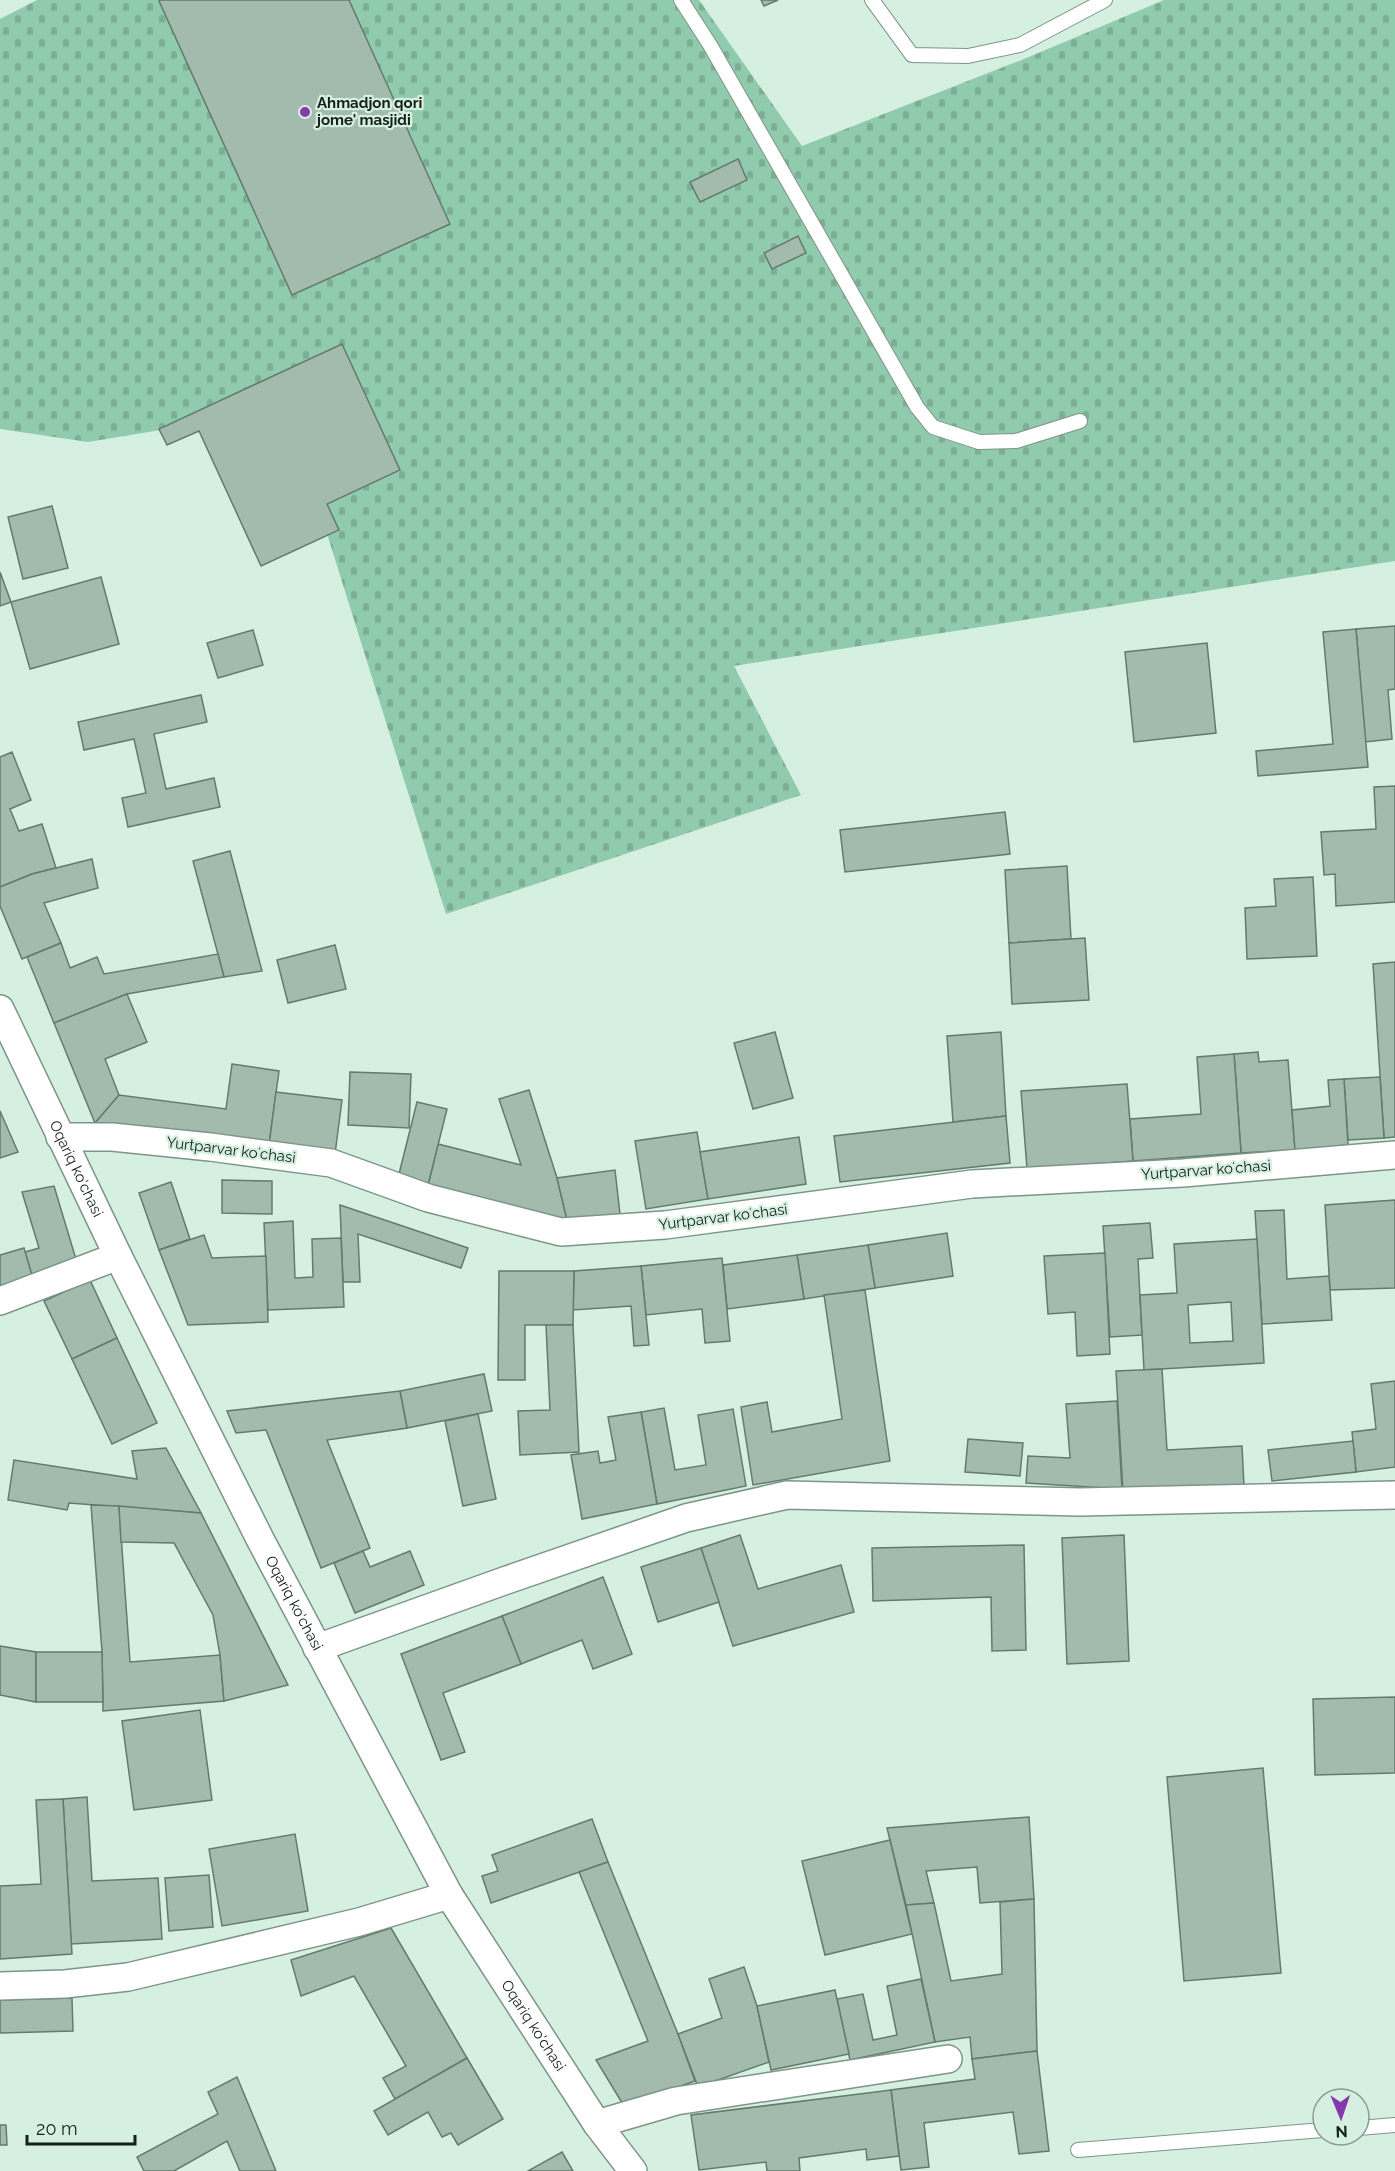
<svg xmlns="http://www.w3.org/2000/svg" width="1395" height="2171" viewBox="0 0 1395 2171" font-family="Raleway,sans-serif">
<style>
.cemetery{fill:url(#cemetery-stones)}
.building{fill:#a2bbad;stroke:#637b6e;stroke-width:1.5;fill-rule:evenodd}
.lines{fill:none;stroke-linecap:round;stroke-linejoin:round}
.lane-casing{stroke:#7d9588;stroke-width:16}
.street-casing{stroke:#7d9588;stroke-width:30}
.lane{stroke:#fff;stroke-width:14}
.street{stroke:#fff;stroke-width:27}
.poi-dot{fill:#853aac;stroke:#d5f0e1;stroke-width:2}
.labels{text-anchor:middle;stroke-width:4.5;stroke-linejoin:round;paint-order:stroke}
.poi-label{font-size:15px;font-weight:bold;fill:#161f1a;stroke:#d5f0e1;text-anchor:start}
.street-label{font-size:15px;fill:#161f1a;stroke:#d5f0e1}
</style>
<defs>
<pattern id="cemetery-stones" width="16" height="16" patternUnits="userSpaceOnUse" patternTransform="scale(1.5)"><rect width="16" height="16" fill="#91cbad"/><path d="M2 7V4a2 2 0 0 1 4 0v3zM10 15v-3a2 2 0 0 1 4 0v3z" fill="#7cae94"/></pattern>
</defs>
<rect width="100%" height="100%" fill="#d5f0e1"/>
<polygon class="cemetery" points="37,0 699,0 802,146 1024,59 1164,0 1395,0 1395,561 734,666 801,795 446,914 288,409 88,442 0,429 0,19"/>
<g class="building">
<polygon points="161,0 349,0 450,224 292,295 159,1"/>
<polygon points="761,0 778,0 764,6"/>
<polygon points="738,159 747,180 700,202 690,182"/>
<polygon points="798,236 806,253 772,269 764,253"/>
<polygon points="342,344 400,470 327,504 339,530 261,566 199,431 167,445 159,429"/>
<polygon points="52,506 68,568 23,579 8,517"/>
<polygon points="0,572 11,602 0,606"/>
<polygon points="101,577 119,644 30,669 11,602"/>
<polygon points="1395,626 1395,689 1388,690 1392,739 1365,742 1356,629"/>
<polygon points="1356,629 1368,767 1258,776 1256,751 1333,744 1323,632"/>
<polygon points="253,630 263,665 218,678 207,643"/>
<polygon points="1207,643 1216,733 1134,742 1125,652"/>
<polygon points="201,695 207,722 154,734 166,789 214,778 220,807 128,827 122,798 146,793 134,739 84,750 78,722"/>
<polygon points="12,752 31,800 10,809 19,831 42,824 56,868 32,874 0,887 0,757"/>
<polygon points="1395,786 1395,902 1336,906 1335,874 1324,875 1321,832 1376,829 1374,787"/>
<polygon points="1005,812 1010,854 845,872 840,830"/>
<polygon points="230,851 262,971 224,977 193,861"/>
<polygon points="92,859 98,888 44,903 61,943 22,959 0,906 0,887 32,874"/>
<polygon points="1067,866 1071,939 1009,943 1005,870"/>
<polygon points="1313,877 1317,956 1247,959 1245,908 1276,906 1274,879"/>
<polygon points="1085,938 1089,1000 1012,1004 1009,943"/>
<polygon points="61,943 70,968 97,957 104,974 218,954 224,977 127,994 54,1023 27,957"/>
<polygon points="335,945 346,989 288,1003 277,960"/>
<polygon points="1395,962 1395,1137 1384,1138 1373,964"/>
<polygon points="127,994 147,1042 105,1059 119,1095 95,1123 54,1023"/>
<polygon points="775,1032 793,1098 753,1109 734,1043"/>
<polygon points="1001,1032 1006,1116 953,1122 947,1036"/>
<polygon points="1258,1052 1259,1062 1288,1060 1295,1150 1241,1153 1234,1054"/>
<polygon points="1234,1054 1241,1153 1133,1161 1130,1119 1201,1114 1197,1057"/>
<polygon points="232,1064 279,1071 269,1145 95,1123 119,1095 226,1109"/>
<polygon points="350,1072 411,1074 409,1128 348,1125"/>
<polygon points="1380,1077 1384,1138 1348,1140 1344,1079"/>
<polygon points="1344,1079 1348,1145 1295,1150 1292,1110 1330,1106 1328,1080"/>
<polygon points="1127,1084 1133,1161 1027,1169 1021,1091"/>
<polygon points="529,1090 557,1178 567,1220 428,1185 438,1144 521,1165 499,1099"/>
<polygon points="276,1092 342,1100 335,1154 269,1145"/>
<polygon points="417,1102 447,1109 428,1185 398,1178"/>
<polygon points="0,1111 18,1152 0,1158"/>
<polygon points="1006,1116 1010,1163 840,1182 834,1136"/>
<polygon points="697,1132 708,1199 646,1209 635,1141"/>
<polygon points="799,1137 806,1184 708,1199 700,1152"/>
<polygon points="615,1170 620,1214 567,1220 557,1178"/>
<polygon points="222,1180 272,1181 272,1214 222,1213"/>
<polygon points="171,1182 190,1239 159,1250 139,1193"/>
<polygon points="54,1186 78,1266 33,1279 25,1252 39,1248 22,1192"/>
<polygon points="1395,1200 1395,1288 1330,1290 1325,1205"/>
<polygon points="340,1205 468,1248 461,1268 358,1234 360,1282 343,1282"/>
<polygon points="1284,1210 1287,1279 1329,1276 1332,1320 1262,1324 1255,1211"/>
<polygon points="293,1221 295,1278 313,1277 312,1239 341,1238 344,1307 268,1310 264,1223"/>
<polygon points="1150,1223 1153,1258 1138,1259 1142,1335 1110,1337 1103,1226"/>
<polygon points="947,1233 953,1276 875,1288 868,1245"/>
<polygon points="204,1235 212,1258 266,1256 268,1322 188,1325 159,1250"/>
<path d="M 1257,1239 L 1264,1363 L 1144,1370 L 1140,1295 L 1177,1293 L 1174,1244 ZM 1231,1302 L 1233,1341 L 1190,1343 L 1188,1305 Z"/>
<polygon points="868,1245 875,1288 804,1299 797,1255"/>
<polygon points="24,1248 33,1279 0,1289 0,1255"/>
<polygon points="1105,1253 1110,1354 1077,1356 1075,1312 1048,1314 1044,1256"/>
<polygon points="797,1255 804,1299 727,1309 723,1265"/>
<polygon points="722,1258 730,1341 705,1343 702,1309 646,1315 641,1266"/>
<polygon points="641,1266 649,1345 634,1346 631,1306 573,1310 574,1271"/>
<polygon points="499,1271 574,1271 573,1325 525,1325 525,1380 498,1380"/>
<polygon points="90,1280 117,1338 72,1359 44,1301"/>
<polygon points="865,1290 890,1461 753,1485 741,1407 767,1402 772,1432 842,1419 824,1295"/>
<polygon points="546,1325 573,1325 579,1452 520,1455 518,1411 550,1410"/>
<polygon points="117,1338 157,1423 112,1444 72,1359"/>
<polygon points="1162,1369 1167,1450 1242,1446 1244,1486 1123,1493 1116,1371"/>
<polygon points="484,1374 492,1411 407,1428 400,1391"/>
<polygon points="1395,1381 1395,1467 1356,1472 1352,1432 1376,1429 1371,1384"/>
<polygon points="400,1391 407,1428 327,1440 370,1548 321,1568 266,1430 236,1433 227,1411"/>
<polygon points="1117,1401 1122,1489 1026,1483 1028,1456 1070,1458 1066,1404"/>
<polygon points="664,1408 675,1470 706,1465 698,1415 733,1409 746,1486 657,1504 641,1412"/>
<polygon points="641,1412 657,1504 582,1519 571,1455 598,1451 600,1463 616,1460 608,1417"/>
<polygon points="478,1414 496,1499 463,1506 445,1421"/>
<polygon points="968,1439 1023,1443 1020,1476 965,1472"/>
<polygon points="1353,1441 1356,1472 1272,1481 1268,1450"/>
<polygon points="166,1448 201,1513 69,1503 67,1510 8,1500 14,1460 137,1479 132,1451"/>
<polygon points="91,1505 119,1506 130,1662 220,1655 224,1701 103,1711 102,1652"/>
<polygon points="119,1506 201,1513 288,1685 224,1701 220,1655 213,1615 174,1543 121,1542"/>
<polygon points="740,1535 758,1589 841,1565 854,1612 733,1646 701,1548"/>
<polygon points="1124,1535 1129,1661 1067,1664 1062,1538"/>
<polygon points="1024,1545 1026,1650 992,1651 991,1597 873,1601 872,1548"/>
<polygon points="701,1548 719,1602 658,1622 641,1567"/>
<polygon points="363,1551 370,1567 410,1551 424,1585 355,1613 334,1563"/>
<polygon points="603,1577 632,1654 593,1669 582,1640 521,1664 502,1616"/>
<polygon points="502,1616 521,1664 443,1693 465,1752 441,1760 401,1654"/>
<polygon points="0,1646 36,1652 36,1702 0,1695"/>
<polygon points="36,1652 102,1652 103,1702 36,1702"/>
<polygon points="1395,1697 1395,1773 1315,1775 1313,1699"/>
<polygon points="200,1710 212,1800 134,1810 122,1721"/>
<polygon points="1263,1768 1281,1973 1184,1981 1167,1777"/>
<polygon points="87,1797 92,1881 158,1878 162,1939 71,1944 63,1799"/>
<polygon points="63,1799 72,1954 0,1959 0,1886 41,1884 36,1800"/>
<polygon points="1029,1817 1034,1899 980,1903 977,1867 926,1871 934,1903 906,1905 887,1828"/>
<polygon points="592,1819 608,1862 491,1903 482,1876 498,1871 492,1855"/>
<polygon points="295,1834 308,1911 222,1926 209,1849"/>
<polygon points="890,1840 912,1934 825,1955 802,1861"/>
<polygon points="608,1862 678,2034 695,2081 624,2106 596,2060 648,2041 579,1872"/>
<polygon points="209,1875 213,1927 169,1931 165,1878"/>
<polygon points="1034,1899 1037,2051 972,2059 970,2037 935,2042 906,1905 934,1903 951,1981 1002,1974 1000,1902"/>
<polygon points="391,1928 467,2058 395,2099 383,2078 406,2066 354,1976 301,1996 291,1960"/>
<polygon points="744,1967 757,2006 769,2062 698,2087 678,2034 722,2018 709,1979"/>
<polygon points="921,1979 935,2042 850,2060 837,1999 863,1994 873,2040 897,2035 887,1986"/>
<polygon points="835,1990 849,2054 771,2070 757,2006"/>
<polygon points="72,1998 73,2031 0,2033 0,2000"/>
<polygon points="1037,2051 1049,2151 1019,2154 1013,2112 924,2123 929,2167 901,2170 891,2090 975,2079 972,2059"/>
<polygon points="467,2058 503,2119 458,2145 451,2133 442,2137 428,2112 388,2135 374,2111"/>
<polygon points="237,2077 276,2171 240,2171 227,2141 174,2171 144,2171 137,2157 218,2114 208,2092"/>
<polygon points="891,2090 899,2156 867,2160 866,2149 799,2158 800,2171 767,2171 766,2162 699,2170 691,2115"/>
<polygon points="0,2125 6,2125 7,2145 0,2145"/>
<polygon points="562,2152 573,2171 528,2171"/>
</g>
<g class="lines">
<defs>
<g id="lane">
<polyline points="681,0 710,45 917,407 933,427 979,442 1016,441 1080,421"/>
<polyline points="872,0 912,55 968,56 1020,45 1105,0"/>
<polyline points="1359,2128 1395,2125"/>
<polyline points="1078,2150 1323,2130"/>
</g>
<g id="street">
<path id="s1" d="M 0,1009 L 118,1256 L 260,1539 L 449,1895 L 597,2124 L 633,2171"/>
<polyline points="60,1137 112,1137 210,1147 331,1163 428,1198 561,1232 665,1225 972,1184 1183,1173 1395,1155"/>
<polyline points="0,1301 118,1256"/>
<polyline points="317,1648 504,1581 686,1518 787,1495 1080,1502 1395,1495"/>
<polyline points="0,1986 65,1984 128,1977 359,1922 449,1895"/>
<polyline points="597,2124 676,2101 948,2059"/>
</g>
</defs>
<use href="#lane" class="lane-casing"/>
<use href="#street" class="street-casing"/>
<use href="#lane" class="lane"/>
<use href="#street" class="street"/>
</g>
<circle class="poi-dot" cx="305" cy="112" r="6"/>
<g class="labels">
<g class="poi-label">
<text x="317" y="108">Ahmadjon qori<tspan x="317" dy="17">jome' masjidi</tspan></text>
</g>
<g class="street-label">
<text transform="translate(231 1150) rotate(7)" y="5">Yurtparvar koʻchasi</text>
<text dy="5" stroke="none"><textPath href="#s1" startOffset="177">Oqariq ko'chasi</textPath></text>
<text transform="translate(1206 1170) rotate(-4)" y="5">Yurtparvar koʻchasi</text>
<text transform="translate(723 1217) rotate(-7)" y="5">Yurtparvar koʻchasi</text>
<text dy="5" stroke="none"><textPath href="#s1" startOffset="663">Oqariq ko'chasi</textPath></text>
<text dy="5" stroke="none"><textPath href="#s1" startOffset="1149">Oqariq ko'chasi</textPath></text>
</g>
</g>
<g transform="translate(1341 2117) rotate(178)"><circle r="28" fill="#d5f0e1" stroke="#899c91" stroke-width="1.5"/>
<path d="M0-4.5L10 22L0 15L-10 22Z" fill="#853aac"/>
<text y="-9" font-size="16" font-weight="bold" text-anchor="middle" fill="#161f1a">N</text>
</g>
<path d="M27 2135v9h108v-9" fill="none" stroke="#161f1a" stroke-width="3"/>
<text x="36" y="2135" font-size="18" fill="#161f1a" stroke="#d5f0e1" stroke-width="4.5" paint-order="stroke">20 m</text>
</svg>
